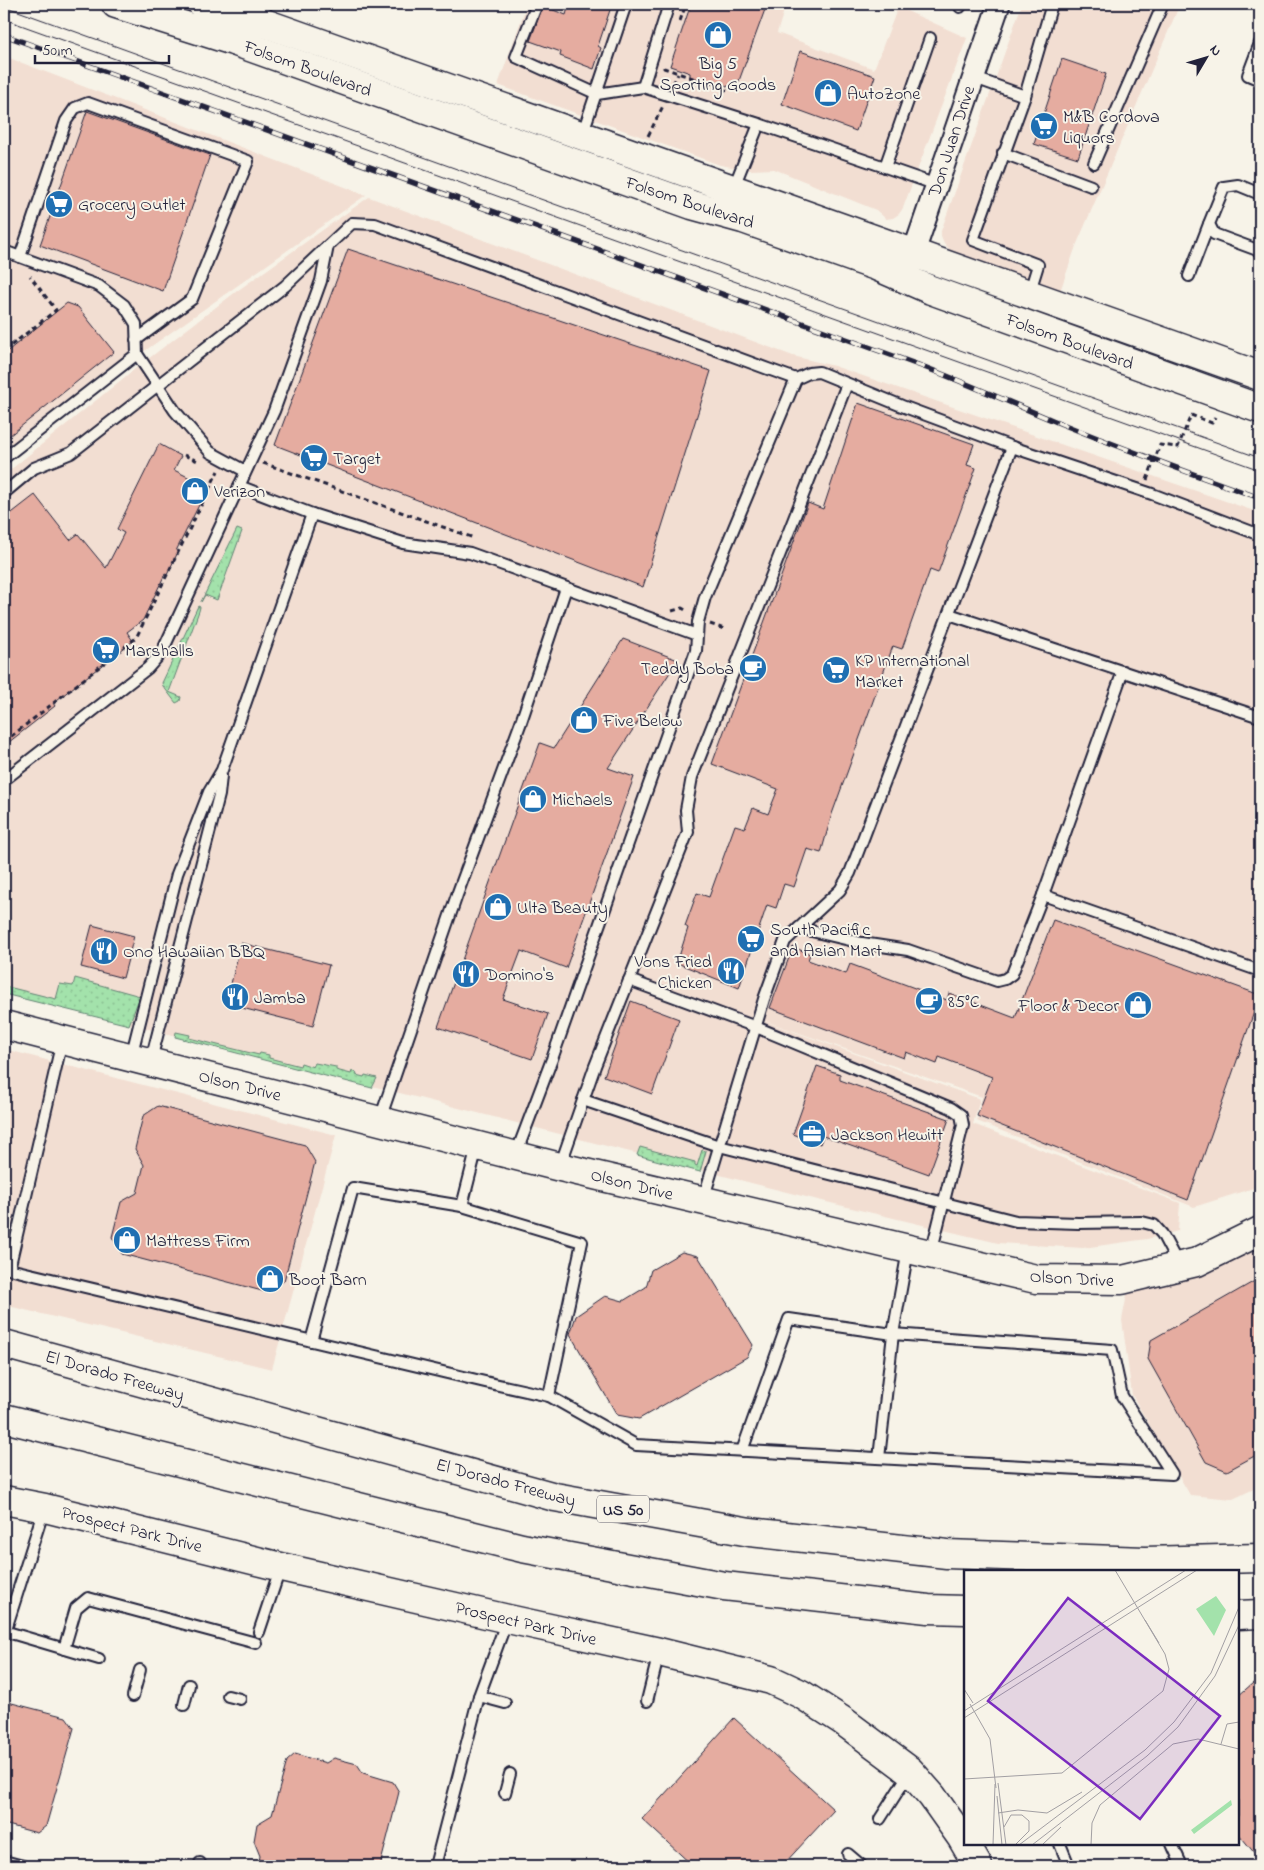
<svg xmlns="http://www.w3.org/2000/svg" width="1264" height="1870" viewBox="0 0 1264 1870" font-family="'Indie Flower',sans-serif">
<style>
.built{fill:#f2ded2}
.grass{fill:url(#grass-dots);stroke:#628273}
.building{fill:#e5aca0;stroke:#22223b}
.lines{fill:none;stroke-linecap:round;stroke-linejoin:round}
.lane-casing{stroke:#22223b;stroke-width:14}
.street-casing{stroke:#22223b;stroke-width:25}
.secondary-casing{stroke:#22223b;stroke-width:31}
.highway-casing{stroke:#22223b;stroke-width:31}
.path{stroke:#22223b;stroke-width:3;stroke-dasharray:5 4;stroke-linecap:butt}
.lane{stroke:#f7f3e8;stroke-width:10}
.street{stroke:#f7f3e8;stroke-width:21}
.secondary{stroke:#f7f3e8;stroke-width:28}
.highway{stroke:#f7f3e8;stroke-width:28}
.tram{stroke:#22223b;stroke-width:1}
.rail-casing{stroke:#22223b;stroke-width:5.5}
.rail{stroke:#f7f3e8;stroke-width:4;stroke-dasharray:11;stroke-linecap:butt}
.labels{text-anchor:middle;stroke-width:4;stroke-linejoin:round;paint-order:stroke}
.shield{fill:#f7f3e8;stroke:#62616f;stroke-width:1}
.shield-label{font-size:16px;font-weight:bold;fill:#22223b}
.poi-label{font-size:18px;fill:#22223b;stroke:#f7f3e8;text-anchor:start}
.street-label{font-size:18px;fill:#22223b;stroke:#f7f3e8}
.inset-road{fill:none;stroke:#a29fa3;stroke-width:1}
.view{fill:#7b2cbf;fill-opacity:0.15;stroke:#7b2cbf;stroke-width:2.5}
.inset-edge{fill:none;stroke:#22223b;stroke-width:2.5}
</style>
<defs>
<pattern id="grass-dots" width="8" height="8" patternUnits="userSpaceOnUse" patternTransform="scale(1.25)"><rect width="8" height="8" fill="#a3e2ab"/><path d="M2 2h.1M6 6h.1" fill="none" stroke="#8cc294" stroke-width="1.8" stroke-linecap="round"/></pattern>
</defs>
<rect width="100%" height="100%" fill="#f7f3e8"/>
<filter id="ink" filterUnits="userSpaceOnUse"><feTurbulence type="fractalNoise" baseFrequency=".02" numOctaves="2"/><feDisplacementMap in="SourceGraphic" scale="10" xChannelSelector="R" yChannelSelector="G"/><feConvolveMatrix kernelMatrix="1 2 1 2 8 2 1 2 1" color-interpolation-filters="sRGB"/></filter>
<g filter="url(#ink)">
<g class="built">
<polygon points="527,4 786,4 777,33 874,69 898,7 967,38 903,208 899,214 893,218 886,219 876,210 774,169 749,170 720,165 498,85"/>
<polygon points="1022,4 1180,4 1076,246 1059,294 954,255 944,243 941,236 941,231"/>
<polygon points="4,56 366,195 146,350 4,463"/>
<polygon points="369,197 793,356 834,366 1260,513 1260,1186 1194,1207 977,1121 982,1097 745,1014 980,1099 973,1124 1180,1203 1178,1231 1147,1239 1083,1248 998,1243 818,1200 4,992 4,475 131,372 237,291"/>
<polygon points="4,1049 336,1135 272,1369 4,1305"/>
<polygon points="1260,1243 1260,1486 1233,1499 1190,1495 1132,1395 1122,1320 1128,1289"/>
</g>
<g class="grass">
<polygon points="237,529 242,531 217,600 205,595 201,602"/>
<polygon points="198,606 200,607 199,611 169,692 181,697 180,701 176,703 163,686 162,683"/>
<polygon points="75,978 140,996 129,1025 4,994 4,986 56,999 60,984 73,986"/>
<polygon points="176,1032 190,1035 189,1038 259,1055 260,1053 269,1055 269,1058 300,1066 301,1063 313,1067 315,1063 336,1067 336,1070 351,1074 352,1071 357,1073 356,1075 364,1077 365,1075 377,1078 372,1088 175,1037"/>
<polygon points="640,1147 695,1162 695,1165 697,1166 702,1150 706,1151 700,1172 637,1155"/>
</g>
<g class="building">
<polygon points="569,4 612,4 598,46 601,48 594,69 560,56 561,52 530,41 543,6 566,15"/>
<polygon points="691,4 767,4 736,89 712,81 712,84 690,76 690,73 670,66"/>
<polygon points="800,51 875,76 856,131 782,104"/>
<polygon points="1062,59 1106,74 1078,158 1034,144"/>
<polygon points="87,111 210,155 163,291 40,245"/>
<polygon points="348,249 711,371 643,587 275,445"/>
<polygon points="67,303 78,307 114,352 4,440 4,354"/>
<polygon points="858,403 974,444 967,465 976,468 938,573 930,570 902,649 893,646 832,814 821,853 807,849 794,887 784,884 776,908 767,905 739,988 677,963 688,928 685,926 697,893 709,897 735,825 745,828 753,808 768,814 778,789 712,764 808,503 823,509"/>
<polygon points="159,444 181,456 174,470 208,487 176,551 178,552 167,575 165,574 143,620 127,632 133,641 53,703 55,706 4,746 4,519 35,495 70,540 78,534 106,568 124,533 117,529"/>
<polygon points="623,639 678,660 608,768 634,777 566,968 521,951 503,999 548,1014 532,1059 438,1027 540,743 554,748"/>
<polygon points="1053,920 1260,995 1188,1200 977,1116 992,1077 939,1057 937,1064 906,1052 904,1058 770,1008 793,947 810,954 808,960 846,974 850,964 947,1000 949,993 1015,1018"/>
<polygon points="92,925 134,936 123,978 81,967"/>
<polygon points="241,943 329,965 313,1026 226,1004"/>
<polygon points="631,1001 679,1019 652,1094 604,1076"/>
<polygon points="817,1066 840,1074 840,1080 949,1119 929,1174 823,1136 820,1144 793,1134"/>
<polygon points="158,1106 305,1145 315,1162 284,1281 266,1292 122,1254 112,1237 121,1202 137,1193 144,1165 135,1149 143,1116"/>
<polygon points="682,1252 698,1256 753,1345 747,1357 639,1419 617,1415 570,1334 576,1316 605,1296 623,1301 646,1287 651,1270"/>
<polygon points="1260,1278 1260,1453 1227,1471 1206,1462 1148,1359 1151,1340"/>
<polygon points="1260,1677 1260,1860 1238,1833 1238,1696"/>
<polygon points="4,1701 66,1717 74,1728 46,1826 37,1833 4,1824"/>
<polygon points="734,1718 834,1810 782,1866 693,1866 642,1819"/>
<polygon points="295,1754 326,1763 334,1758 357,1764 363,1773 393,1782 399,1792 380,1866 258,1866 260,1856 254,1841 257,1824 272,1815 287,1761"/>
</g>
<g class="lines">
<defs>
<g id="lane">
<polyline points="537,4 516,57 597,94 643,87 759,124"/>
<polyline points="960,7 962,4"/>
<polyline points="260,22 266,4"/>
<polyline points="1260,43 1248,75 1260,80"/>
<polyline points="972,77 1025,96 1052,4"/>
<polyline points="643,87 669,4"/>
<polyline points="1025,96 973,240 1038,265 1029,294"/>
<polyline points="582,135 626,4"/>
<polyline points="1003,153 1091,186"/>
<polyline points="1094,163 1163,4"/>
<polyline points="885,167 937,185"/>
<polyline points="733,189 759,124 885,167 930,38"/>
<polyline points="1260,194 1238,185 1224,187 1209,224 1214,234 1260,251"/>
<polyline points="4,251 99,286 124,305 136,324 137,354 175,411 210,452 245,471"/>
<polyline points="20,257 66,121 75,108 88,103 248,161 192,299 136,340"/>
<polyline points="1189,276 1209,224"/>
<polyline points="4,458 137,354"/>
<polyline points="239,486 312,514 403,543 470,553 697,635"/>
<polyline points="4,493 34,468 71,453 285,286 352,223 375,224 768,369 796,379 809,373 819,372 902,406 1012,447 1152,494 1260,535"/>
<polyline points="949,614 1260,717"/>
<polyline points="4,780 148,668 162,652 274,411 321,281 328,246"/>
<polyline points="1043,895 1260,971"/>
<polyline points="799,928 862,943 908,950 997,981 1005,979 1012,974 1043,895 1123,671"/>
<polyline points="629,980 756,1027 951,1108 961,1115 963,1125 931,1253"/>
<polyline points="62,1041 9,1269 485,1382 549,1396 582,1242 462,1206 477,1147"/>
<polyline points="131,1057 177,874 209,792 222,770 312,514"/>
<polyline points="151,1060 219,795 221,776"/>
<polyline points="583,1100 719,1146 1016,1221 1078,1223 1142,1222 1154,1225 1162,1234 1179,1266"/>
<polyline points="380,1119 457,895 521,722 566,588"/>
<polyline points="516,1154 552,1059 696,651 698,622 705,597 796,379"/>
<polyline points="560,1166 595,1066 688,832 686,810 692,777 847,384"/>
<polyline points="703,1200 764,999 785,941 840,890 850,873 1012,447"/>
<polyline points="311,1341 353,1188 462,1206"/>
<polyline points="549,1396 636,1445 1172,1474 1122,1396 1112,1350 893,1334 879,1458"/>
<polyline points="742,1451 789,1319 893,1334 908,1250"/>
<polyline points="4,1631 99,1659"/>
<polyline points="5,1632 44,1509"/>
<polyline points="259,1632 280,1569"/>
<polyline points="64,1649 76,1608 88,1598 256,1643"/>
<polyline points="133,1696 140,1670"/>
<polyline points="228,1696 240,1699"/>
<polyline points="479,1696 505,1703"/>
<polyline points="647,1701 659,1653"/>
<polyline points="184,1705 189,1685"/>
<polyline points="505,1793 510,1774"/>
<polyline points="880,1819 910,1772"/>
<polyline points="1060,1844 1069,1866"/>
<polyline points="1172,1844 1182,1866"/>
<polyline points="848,1854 861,1865"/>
<polyline points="4,1861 23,1866"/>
<polyline points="200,1866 200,1863"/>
<polyline points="435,1866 479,1696 507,1620"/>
</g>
<polyline id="street" points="909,266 999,4"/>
<g id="secondary">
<polyline points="116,4 233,41 692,205 743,219 876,266 931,290 1260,409"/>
<polyline points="202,4 270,25 1260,376"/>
<polyline points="4,1025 560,1167 1036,1279 1122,1280 1197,1262 1260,1231"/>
<polyline points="4,1500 45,1508 281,1567 508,1619 659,1652 771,1680 801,1694 843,1721 910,1771 932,1796 961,1837 978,1866"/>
</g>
<g id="highway">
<polyline points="4,1344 555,1497 750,1532 947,1554 1145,1561 1260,1558"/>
<polyline points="4,1418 522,1548 724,1586 928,1609 965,1610"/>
<polyline points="1238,1615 1260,1614"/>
</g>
</defs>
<use href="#lane" class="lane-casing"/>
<use href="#street" class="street-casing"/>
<use href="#secondary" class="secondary-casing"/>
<use href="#highway" class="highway-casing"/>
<g class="path">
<polyline points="680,21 686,4"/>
<polyline points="664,67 664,68 728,91"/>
<polyline points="673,84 678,74"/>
<polyline points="648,136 663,106"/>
<polyline points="4,351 56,310 30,276"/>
<polyline points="184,455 200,462"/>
<polyline points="263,463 474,538"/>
<polyline points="1147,480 1160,445 1178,447 1191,415 1212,423 1215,417"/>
<polyline points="672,611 682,608 687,611"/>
<polyline points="710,624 724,629"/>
<polyline points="4,742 136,638 218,471"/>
</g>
<use href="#lane" class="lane"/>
<use href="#street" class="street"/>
<use href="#secondary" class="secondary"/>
<use href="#highway" class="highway"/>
<g class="tram">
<polyline points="4,6 1260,458"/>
<polyline points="4,19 1260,470"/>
</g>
<defs>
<path id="rail" d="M 4,35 L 924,367 C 969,384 1013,404 1057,422 C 1124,449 1192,474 1260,498"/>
</defs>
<use href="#rail" class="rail-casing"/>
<use href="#rail" class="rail"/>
</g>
</g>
<defs>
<symbol id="shop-disc" viewBox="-11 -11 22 22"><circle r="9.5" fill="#1f6fb2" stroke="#f7f3e8"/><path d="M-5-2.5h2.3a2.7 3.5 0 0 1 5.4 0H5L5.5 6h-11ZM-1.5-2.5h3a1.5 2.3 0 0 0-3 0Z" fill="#fff"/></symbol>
<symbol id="supermarket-disc" viewBox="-11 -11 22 22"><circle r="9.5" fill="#1f6fb2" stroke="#f7f3e8"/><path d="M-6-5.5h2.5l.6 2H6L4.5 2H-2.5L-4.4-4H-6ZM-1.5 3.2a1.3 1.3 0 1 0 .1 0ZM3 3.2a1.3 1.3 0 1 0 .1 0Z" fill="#fff"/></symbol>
<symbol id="cafe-disc" viewBox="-11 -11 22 22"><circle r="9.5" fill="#1f6fb2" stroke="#f7f3e8"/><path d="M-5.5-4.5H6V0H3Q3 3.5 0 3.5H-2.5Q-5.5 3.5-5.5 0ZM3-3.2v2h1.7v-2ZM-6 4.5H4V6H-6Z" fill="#fff"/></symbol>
<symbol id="restaurant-disc" viewBox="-11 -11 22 22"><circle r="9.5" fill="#1f6fb2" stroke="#f7f3e8"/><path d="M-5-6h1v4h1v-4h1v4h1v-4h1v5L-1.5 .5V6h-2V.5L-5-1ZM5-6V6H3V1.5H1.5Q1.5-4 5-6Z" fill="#fff"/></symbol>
<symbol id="office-disc" viewBox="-11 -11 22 22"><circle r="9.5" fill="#1f6fb2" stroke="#f7f3e8"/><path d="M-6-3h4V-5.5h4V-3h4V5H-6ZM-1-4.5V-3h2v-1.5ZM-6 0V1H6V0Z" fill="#fff"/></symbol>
</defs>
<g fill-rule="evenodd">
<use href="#shop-disc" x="702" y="19" width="32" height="32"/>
<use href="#shop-disc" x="812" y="77" width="32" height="32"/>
<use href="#supermarket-disc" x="1028" y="110" width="32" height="32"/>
<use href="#supermarket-disc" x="43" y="188" width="32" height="32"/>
<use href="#supermarket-disc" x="298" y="442" width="32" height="32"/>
<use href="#shop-disc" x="179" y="475" width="32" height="32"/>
<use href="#supermarket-disc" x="90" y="634" width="32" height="32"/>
<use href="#cafe-disc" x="737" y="652" width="32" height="32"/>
<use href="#supermarket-disc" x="820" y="654" width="32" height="32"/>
<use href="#shop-disc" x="568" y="704" width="32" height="32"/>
<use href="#shop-disc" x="517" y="783" width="32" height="32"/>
<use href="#shop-disc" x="482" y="891" width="32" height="32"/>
<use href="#supermarket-disc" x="735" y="923" width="32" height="32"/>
<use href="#restaurant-disc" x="88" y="935" width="32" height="32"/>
<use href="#restaurant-disc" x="715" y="955" width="32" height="32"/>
<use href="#restaurant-disc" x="450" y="958" width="32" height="32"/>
<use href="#restaurant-disc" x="219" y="981" width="32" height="32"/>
<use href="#cafe-disc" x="913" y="985" width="32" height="32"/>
<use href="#shop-disc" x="1122" y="989" width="32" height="32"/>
<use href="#office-disc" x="796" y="1118" width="32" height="32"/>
<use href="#shop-disc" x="111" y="1224" width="32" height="32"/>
<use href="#shop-disc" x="254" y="1263" width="32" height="32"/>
</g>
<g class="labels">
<rect class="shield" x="597" y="1495.5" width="52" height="27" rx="4"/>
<g class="shield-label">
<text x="623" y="1515">US 50</text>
</g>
<g class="poi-label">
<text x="718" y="69" text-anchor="middle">Big 5<tspan x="718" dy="21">Sporting Goods</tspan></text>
<text x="847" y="99">AutoZone</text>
<text x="1063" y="122">M&amp;B Cordova<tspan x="1063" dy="21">Liquors</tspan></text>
<text x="78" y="210">Grocery Outlet</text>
<text x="333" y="464">Target</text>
<text x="214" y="497">Verizon</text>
<text x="125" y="656">Marshalls</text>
<text x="855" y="666">KP International<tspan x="855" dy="21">Market</tspan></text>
<text x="734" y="674" text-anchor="end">Teddy Boba</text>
<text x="603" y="726">Five Below</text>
<text x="552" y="805">Michaels</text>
<text x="517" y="913">Ulta Beauty</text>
<text x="770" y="935">South Pacific<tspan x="770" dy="21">and Asian Mart</tspan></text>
<text x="123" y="957">Ono Hawaiian BBQ</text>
<text x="712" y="967" text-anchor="end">Vons Fried<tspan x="712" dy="21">Chicken</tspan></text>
<text x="485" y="980">Domino's</text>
<text x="254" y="1003">Jamba</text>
<text x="948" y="1007">85°C</text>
<text x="1119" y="1011" text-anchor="end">Floor &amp; Decor</text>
<text x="831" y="1140">Jackson Hewitt</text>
<text x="146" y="1246">Mattress Firm</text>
<text x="289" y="1285">Boot Barn</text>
</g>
<g class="street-label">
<text transform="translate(308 68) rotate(20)" y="6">Folsom Boulevard</text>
<text transform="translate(951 141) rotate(-72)" y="6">Don Juan Drive</text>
<text transform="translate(690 202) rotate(18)" y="6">Folsom Boulevard</text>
<text transform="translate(1070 341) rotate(20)" y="6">Folsom Boulevard</text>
<text transform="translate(240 1085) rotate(14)" y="6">Olson Drive</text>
<text transform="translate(632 1184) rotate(14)" y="6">Olson Drive</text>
<text transform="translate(1072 1278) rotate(3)" y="6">Olson Drive</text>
<text transform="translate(115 1375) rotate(16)" y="6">El Dorado Freeway</text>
<text transform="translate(506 1482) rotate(15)" y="6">El Dorado Freeway</text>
<text transform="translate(132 1529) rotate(14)" y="6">Prospect Park Drive</text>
<text transform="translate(526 1623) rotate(13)" y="6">Prospect Park Drive</text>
</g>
</g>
<g transform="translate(964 1570)">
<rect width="275" height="275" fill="#f7f3e8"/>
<path d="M 252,26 L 262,40 L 250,66 L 232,39 ZM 267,230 L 268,235 L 230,264 L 227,260 Z" fill="#a3e2ab"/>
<path class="inset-road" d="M 181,50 L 195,73M 0,119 L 9,133M 6,134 L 26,169 L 32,218M 0,141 L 222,0M 0,148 L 233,0M 257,174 L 263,154 L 275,152M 0,209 L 98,203 L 199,121 L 205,99 L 201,84 L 151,0M 34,213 L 42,275M 33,226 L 38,275M 34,243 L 54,240 L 83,243 L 118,222M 40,257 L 47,245 L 58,245 L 65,251 L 65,261 L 51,275M 29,275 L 31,214M 55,275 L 181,180 L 210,152 L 247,103 L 275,37M 68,275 L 183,186 L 214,157 L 251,106 L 275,55M 78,275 L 97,257M 127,275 L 128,253 L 136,235 L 209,174 L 234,169 L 275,179"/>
<path class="view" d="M 104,28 L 256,146 L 176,249 L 24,131 Z"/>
<rect width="275" height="275" class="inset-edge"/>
</g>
<rect width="1264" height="1870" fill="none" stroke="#f7f3e8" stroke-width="20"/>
<rect x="10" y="10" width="1244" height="1850" fill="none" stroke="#22223b" stroke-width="2" filter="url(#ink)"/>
<g transform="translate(1206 58) rotate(52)" stroke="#f7f3e8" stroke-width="4" paint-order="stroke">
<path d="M0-4L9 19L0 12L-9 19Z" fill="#22223b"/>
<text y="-8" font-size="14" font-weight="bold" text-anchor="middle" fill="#22223b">N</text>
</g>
<path d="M35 55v8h134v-8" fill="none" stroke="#22223b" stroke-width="2.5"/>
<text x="42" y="55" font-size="15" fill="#22223b" stroke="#f7f3e8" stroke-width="4" paint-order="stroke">50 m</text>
</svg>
